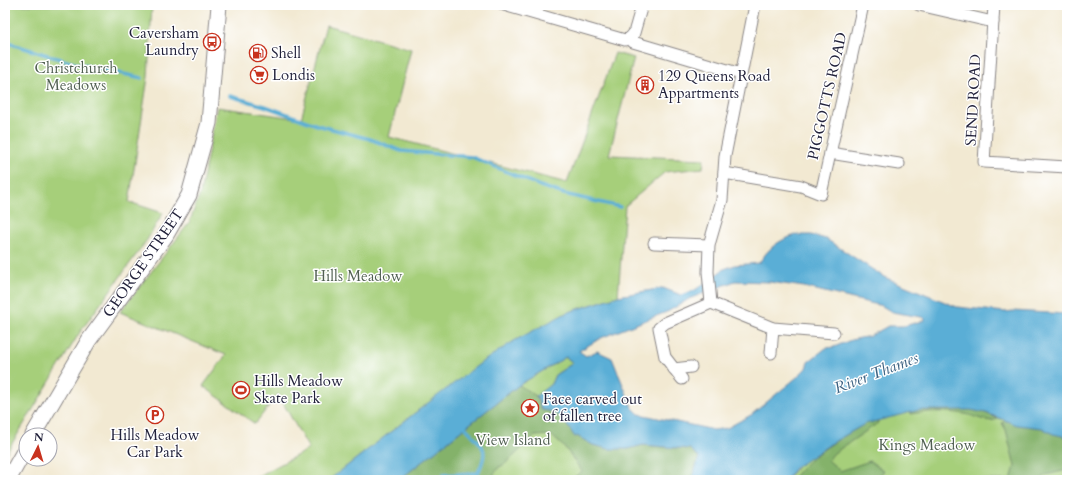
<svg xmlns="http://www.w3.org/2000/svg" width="1072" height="485" viewBox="0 0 1072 485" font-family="Cardo,serif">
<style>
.green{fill:#a6cf7a;stroke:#64785a}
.forest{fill:#84b26a;stroke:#536a52}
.water{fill:#5aaed6;stroke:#3e6888;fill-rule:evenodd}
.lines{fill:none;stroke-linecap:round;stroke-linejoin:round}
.stream{stroke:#5aaed6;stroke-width:3.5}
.minor-casing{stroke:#8a8686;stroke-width:13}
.secondary-casing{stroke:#8a8686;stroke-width:17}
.minor{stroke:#fff;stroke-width:11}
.secondary{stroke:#fff;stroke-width:15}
.labels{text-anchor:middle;stroke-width:3;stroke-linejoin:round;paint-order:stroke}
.poi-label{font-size:15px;fill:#22223b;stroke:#fff;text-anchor:start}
.park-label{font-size:15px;fill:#505f51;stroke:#fff}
.street-label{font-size:15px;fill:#22223b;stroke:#fff}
.water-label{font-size:16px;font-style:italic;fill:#3b6181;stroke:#fff}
</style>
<rect width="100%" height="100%" fill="#fff"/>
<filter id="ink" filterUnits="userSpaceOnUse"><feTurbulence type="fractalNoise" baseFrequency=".025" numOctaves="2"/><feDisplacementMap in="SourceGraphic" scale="8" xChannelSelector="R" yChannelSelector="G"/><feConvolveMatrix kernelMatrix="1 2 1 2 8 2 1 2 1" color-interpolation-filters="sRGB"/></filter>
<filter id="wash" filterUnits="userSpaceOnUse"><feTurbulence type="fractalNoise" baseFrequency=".012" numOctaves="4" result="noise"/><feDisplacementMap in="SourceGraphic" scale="16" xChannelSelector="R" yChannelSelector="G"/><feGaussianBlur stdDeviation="0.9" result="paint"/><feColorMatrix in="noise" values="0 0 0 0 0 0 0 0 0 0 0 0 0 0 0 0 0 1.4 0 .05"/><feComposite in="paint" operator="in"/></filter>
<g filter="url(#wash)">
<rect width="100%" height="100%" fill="#f2e9d2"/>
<g class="green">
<polygon points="5,5 152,5 148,77 129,202 163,213 147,240 80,332 5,455"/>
<polygon points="326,25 411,49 389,137 567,183 615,53 634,58 609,155 704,159 703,168 665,172 625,206 618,296 566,313 420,409 329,480 251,480 309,449 278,394 255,424 203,386 226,355 120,312 189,223 200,194 217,107 301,119"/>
<polygon points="566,357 573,363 555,375 551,384 692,480 399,480 519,385"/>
<path d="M 919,410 L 971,410 L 1067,437 L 1067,480 L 786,480 C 804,456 845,432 873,421 C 888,415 904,413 919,410 Z"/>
</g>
<g class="forest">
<path d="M 519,385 L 536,396 L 542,410 C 561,411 565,423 575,437 L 577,436 L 593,445 L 628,449 L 642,445 L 690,449 L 699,457 L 692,480 L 571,480 L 582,471 L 566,449 L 551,435 L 535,436 L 505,464 L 499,467 L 492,477 L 495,480 L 399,480 Z"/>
<path d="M 972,406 L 998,419 C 987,424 976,416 965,414 C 948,411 927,411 911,414 L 910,407 Z"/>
<polygon points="1014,414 1067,429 1067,470 1046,475 1040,480 1011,480 1015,466 1006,430 1002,423"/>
<path d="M 877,416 L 878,423 L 834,453 L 828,460 L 840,471 L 870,461 L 884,471 L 874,480 L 792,480 C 813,450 847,436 877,416 Z"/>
</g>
<path class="water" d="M 796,235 L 811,235 L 826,239 L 884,277 L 957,307 L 1005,312 L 1013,311 L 1067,314 L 1067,437 L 1053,434 L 1042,428 L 1017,425 L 986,413 L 971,410 L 919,410 L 865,424 L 832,443 L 795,468 L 786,480 L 692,480 L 699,457 L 690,449 L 643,445 L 628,449 L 609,449 L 593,445 L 577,436 L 575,437 C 565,423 561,411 542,410 L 536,396 L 551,384 L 555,375 L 573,363 L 566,357 L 519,385 L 399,480 L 329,480 L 420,409 L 482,362 L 514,341 L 566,313 L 618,296 L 663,288 L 681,295 L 695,290 L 724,269 L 735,265 L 759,263 C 769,248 778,240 796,235 ZM 735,281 L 770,282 L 804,287 L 882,306 L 892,312 L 921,317 L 924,318 L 925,320 L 904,326 L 888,326 L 870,336 L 851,340 L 834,347 L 826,348 L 808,362 L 806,368 L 796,378 L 751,415 L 727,428 L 714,430 L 639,414 L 632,407 L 612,358 L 597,351 L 586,356 L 579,351 L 601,338 L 669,311 L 689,299 Z"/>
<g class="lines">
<g class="stream">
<polyline points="5,42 73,63 142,78"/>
<polyline points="230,96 265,106 317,125 370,139 401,151 472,157 540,186 564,194 620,207"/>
<path d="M 442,480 L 443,475 L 478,473 C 490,447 483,447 465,427"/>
</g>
</g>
</g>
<g filter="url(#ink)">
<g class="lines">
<defs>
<g id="minor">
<polyline points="504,5 625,40 630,38"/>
<polyline points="755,5 725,156 722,200 709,245 708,272 711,303 773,328 834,333"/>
<polyline points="919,5 993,22"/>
<polyline points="994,5 984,162 1067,167"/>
<polyline points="630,38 633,42 741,74"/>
<polyline points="630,38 634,33 642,5"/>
<polyline points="830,153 899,164"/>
<polyline points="724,173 801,186 821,194 863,5"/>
<polyline points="654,243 709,245"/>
<polyline points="771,353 773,328"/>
<polyline points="674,369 691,367"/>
<polyline points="682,379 665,357 659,328 665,323 711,303"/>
</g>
<g id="secondary">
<polyline points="33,435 89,340 166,235 189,195 209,123 219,5"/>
<polyline points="8,480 26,448"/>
</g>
</defs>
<use href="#minor" class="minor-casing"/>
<use href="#secondary" class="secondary-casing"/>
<use href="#minor" class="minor"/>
<use href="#secondary" class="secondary"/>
</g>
</g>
<defs>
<symbol id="bus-ring" viewBox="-11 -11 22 22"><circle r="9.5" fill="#fff" stroke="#c8321e" stroke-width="1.5"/><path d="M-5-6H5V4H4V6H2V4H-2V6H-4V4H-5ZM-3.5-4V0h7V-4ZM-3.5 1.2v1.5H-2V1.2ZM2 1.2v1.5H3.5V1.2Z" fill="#c8321e"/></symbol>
<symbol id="fuel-ring" viewBox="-11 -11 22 22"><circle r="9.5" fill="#fff" stroke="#c8321e" stroke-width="1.5"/><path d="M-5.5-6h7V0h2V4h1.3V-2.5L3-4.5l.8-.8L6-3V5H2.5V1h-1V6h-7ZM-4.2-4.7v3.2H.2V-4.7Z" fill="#c8321e"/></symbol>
<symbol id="supermarket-ring" viewBox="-11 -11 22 22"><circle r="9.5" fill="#fff" stroke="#c8321e" stroke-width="1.5"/><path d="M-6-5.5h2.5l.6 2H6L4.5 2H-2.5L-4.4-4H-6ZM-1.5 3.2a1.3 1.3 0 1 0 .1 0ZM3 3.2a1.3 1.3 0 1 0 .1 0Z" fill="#c8321e"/></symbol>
<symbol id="building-ring" viewBox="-11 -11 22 22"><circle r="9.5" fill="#fff" stroke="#c8321e" stroke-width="1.5"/><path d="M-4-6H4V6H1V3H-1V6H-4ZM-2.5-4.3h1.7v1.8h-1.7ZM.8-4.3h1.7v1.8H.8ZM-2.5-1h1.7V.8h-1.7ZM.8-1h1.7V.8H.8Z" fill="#c8321e"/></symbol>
<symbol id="stadium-ring" viewBox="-11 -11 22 22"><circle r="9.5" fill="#fff" stroke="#c8321e" stroke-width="1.5"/><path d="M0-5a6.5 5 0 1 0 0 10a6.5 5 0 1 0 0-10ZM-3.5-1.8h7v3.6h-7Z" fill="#c8321e"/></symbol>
<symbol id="sight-ring" viewBox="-11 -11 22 22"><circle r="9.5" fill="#fff" stroke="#c8321e" stroke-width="1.5"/><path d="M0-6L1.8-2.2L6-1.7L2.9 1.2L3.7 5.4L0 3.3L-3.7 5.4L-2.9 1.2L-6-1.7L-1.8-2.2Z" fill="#c8321e"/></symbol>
<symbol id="parking-ring" viewBox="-11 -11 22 22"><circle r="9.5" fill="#fff" stroke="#c8321e" stroke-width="1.5"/><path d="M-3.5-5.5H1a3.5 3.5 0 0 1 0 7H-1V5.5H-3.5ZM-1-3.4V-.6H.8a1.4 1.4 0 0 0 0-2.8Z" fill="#c8321e"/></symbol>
</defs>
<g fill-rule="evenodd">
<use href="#bus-ring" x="202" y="32" width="20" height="20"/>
<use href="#fuel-ring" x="248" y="43" width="20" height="20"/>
<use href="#supermarket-ring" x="249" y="65" width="20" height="20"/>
<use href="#building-ring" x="635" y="75" width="20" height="20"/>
<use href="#stadium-ring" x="231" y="380" width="20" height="20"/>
<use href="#sight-ring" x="520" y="398" width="20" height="20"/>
<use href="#parking-ring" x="145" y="405" width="20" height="20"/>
</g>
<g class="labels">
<g class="poi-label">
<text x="199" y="38" text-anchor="end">Caversham<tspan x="199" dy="17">Laundry</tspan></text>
<text x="271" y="58">Shell</text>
<text x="272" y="80">Londis</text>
<text x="658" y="81">129 Queens Road<tspan x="658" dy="17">Appartments</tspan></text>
<text x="254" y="386">Hills Meadow<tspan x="254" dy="17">Skate Park</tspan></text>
<text x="543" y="404">Face carved out<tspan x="543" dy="17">of fallen tree</tspan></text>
<text x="155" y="440" text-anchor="middle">Hills Meadow<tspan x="155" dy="17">Car Park</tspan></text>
</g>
<g class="park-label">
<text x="76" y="73">Christchurch<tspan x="76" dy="17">Meadows</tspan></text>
<text x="358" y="281">Hills Meadow</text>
<text x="513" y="445">View Island</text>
<text x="927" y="450">Kings Meadow</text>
</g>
<g class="street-label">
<text transform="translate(827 96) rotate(-77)" y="5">PIGGOTTS ROAD</text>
<text transform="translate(973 100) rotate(-87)" y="5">SEND ROAD</text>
<text transform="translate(143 263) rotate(-55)" y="5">GEORGE STREET</text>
</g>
<g class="water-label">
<text transform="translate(876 372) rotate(-21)" y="6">River Thames</text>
</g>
</g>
<rect width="1072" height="485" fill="none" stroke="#fff" stroke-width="20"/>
<g transform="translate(38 447) rotate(5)"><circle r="19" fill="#ffffff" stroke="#a7a7b1"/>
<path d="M0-3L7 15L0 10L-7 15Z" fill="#c8321e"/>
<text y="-6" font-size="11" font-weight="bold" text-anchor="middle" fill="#22223b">N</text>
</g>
</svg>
